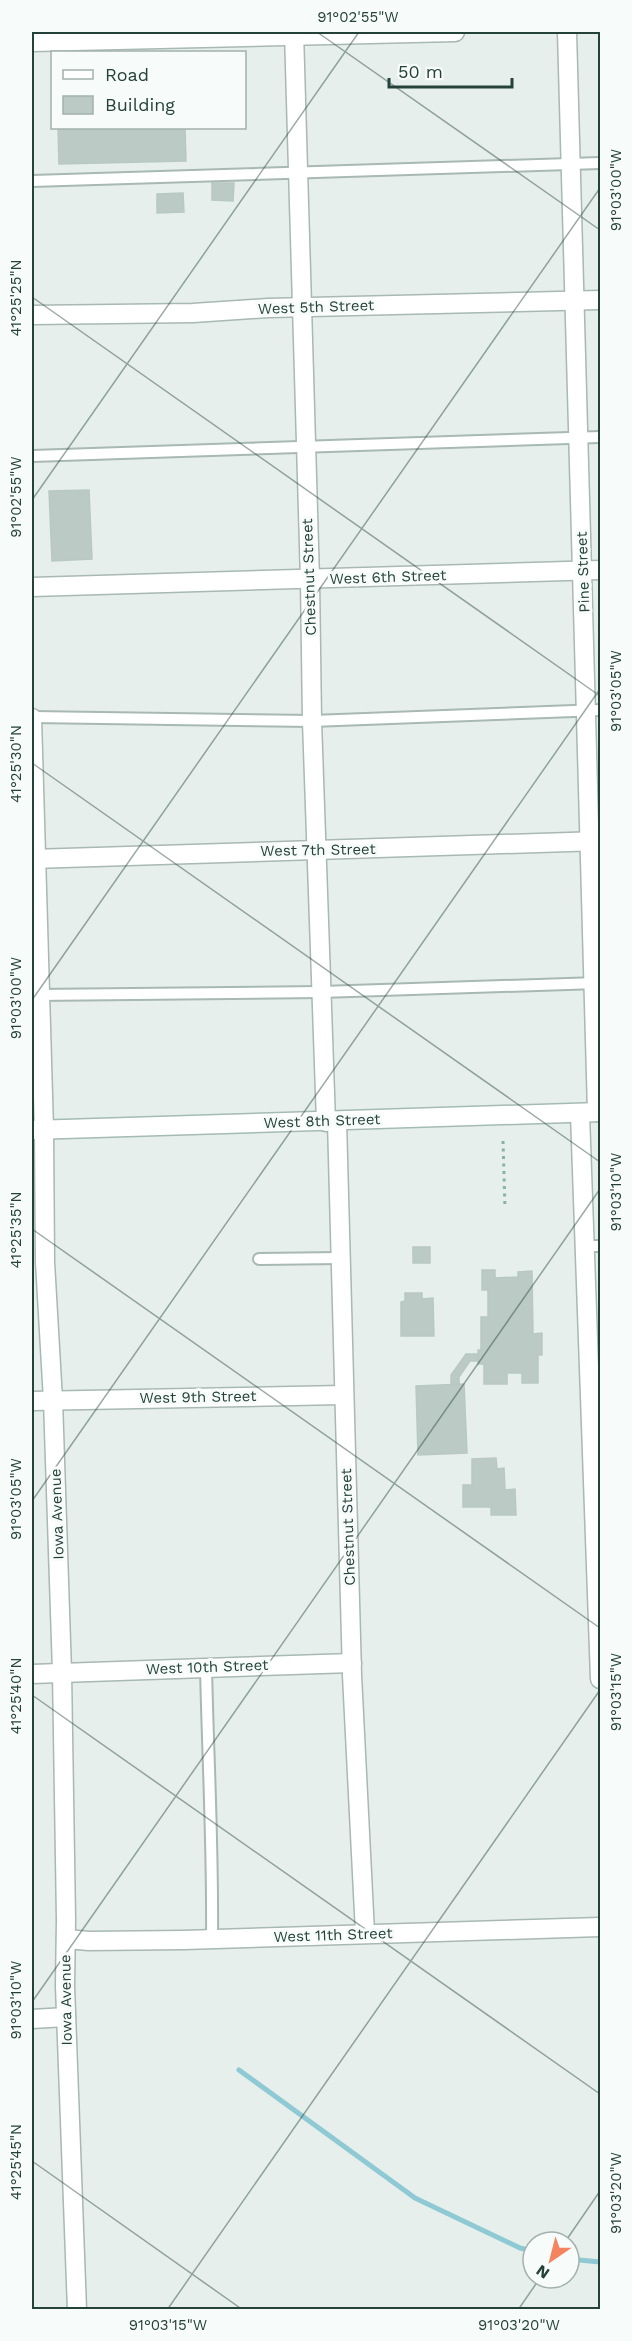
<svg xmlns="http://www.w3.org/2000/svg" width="632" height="2341" viewBox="0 0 632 2341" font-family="'Work Sans',sans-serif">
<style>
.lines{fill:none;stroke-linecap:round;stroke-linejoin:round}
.stream{stroke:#8ec9d4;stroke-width:5}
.building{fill:#bbcac4;stroke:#b8c9c2;stroke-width:1.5}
.service-casing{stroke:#a8b8b2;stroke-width:14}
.minor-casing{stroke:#a8b8b2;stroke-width:21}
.tertiary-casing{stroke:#a8b8b2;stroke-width:21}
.secondary-casing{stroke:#a4bbb3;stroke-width:21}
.path{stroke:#86b3a5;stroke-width:3;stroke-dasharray:3 4.5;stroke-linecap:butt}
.service{stroke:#fff;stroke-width:10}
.minor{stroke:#fff;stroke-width:18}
.tertiary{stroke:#fff;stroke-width:18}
.secondary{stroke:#fff;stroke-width:18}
.ticks{fill:none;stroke:#24423a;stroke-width:1.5;stroke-opacity:0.45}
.labels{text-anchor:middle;stroke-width:6;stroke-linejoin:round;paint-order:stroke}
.street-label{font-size:15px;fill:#24423a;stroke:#f7fbf9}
.neatline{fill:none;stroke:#24423a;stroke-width:2}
.ticks-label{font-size:15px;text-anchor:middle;fill:#24423a}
</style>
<rect width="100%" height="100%" fill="#e6efeb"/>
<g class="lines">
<g class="stream">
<polyline points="239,2070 415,2198 520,2248 533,2251"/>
<polyline points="569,2259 600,2262"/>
</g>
</g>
<g class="building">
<polygon points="58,128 185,128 186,161 59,164"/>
<polygon points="212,183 234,183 233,201 212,200"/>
<polygon points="183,193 184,212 157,213 157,194"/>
<polygon points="89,490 92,559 52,561 49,491"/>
<rect x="413" y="1247" width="17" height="16"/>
<polygon points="482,1270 495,1270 495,1278 518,1277 518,1272 532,1271 533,1334 542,1333 542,1355 538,1355 538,1383 522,1383 522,1373 507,1373 507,1384 484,1384 484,1364 478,1364 478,1350 481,1350 481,1317 488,1317 488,1290 482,1290"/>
<polygon points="405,1293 422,1293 422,1299 433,1298 434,1336 401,1336 401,1302 405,1301"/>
<polygon points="466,1354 478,1354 478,1361 470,1361 459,1377 459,1384 451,1385 451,1375"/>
<polygon points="464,1384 467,1453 418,1455 416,1386"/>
<polygon points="496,1458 497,1469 504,1468 505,1490 515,1489 516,1515 491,1515 491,1507 463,1507 463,1485 472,1485 472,1459"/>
</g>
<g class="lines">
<defs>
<g id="service">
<polyline points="32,181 600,163"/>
<polyline points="32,456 600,437"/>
<polyline points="32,717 312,721 600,710"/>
<polyline points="35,995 321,992 598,983"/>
<polyline points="585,1246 600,1246"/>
<polyline points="259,1259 341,1258"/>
<path d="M 206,1668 C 208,1758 213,1848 212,1938"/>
</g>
<g id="minor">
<polyline points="294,32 310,580 312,721 326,1122"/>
<polyline points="567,32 597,1112"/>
<polyline points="32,42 455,32"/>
<polyline points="32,315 193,313 268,308 600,300"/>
<polyline points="32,587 600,570"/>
<polyline points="32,859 600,841"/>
<polyline points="580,1114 600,1679"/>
<polyline points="337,1121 352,1675 365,1933"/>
<polyline points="32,1401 343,1395"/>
<polyline points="32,1674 352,1663"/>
<polyline points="66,1939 89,1941 184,1940 600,1927"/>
<polyline points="32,2019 66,2017"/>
</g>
<polyline id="tertiary" points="32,718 44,1130 45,1262 53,1400 62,1672 66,1920 65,1986 77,2310"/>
<polyline id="secondary" points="32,1130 600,1112"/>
</defs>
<use href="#service" class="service-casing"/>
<use href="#minor" class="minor-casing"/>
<use href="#tertiary" class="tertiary-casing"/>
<use href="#secondary" class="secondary-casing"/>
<polyline class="path" points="503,1141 505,1208"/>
<use href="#service" class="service"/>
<use href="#minor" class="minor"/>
<use href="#tertiary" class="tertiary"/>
<use href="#secondary" class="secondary"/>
</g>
<path class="ticks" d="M 317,32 L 600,230M 32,297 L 600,696M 32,500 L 359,32M 32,763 L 600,1162M 32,1000 L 600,188M 32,1229 L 600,1628M 32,1501 L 600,689M 32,1695 L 600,2094M 32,2002 L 600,1189M 32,2161 L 243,2310M 565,2242 L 600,2191M 167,2310 L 600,1690M 518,2310 L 540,2278"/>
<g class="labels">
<g class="street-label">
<text transform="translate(316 307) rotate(-2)" y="5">West 5th Street</text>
<text transform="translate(583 572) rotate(-92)" y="5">Pine Street</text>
<text transform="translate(309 577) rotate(-92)" y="5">Chestnut Street</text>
<text transform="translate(388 577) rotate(-2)" y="5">West 6th Street</text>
<text transform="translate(318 850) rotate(-1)" y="5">West 7th Street</text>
<text transform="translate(322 1121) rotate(-2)" y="5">West 8th Street</text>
<text transform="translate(198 1397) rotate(-1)" y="5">West 9th Street</text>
<text transform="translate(57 1514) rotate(-92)" y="5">Iowa Avenue</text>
<text transform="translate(348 1527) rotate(-92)" y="5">Chestnut Street</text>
<text transform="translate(207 1667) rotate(-2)" y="5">West 10th Street</text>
<text transform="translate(333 1935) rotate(-2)" y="5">West 11th Street</text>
<text transform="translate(66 2000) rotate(-91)" y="5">Iowa Avenue</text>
</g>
</g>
<rect width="632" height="2341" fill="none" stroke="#f7fbf9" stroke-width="66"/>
<rect x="51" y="51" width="195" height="78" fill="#f7fbf9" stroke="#a3b1ad" stroke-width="1.5"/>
<rect x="63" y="70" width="30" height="9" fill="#ffffff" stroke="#a3b1ad" stroke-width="1.5"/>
<text x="105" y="81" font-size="18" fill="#24423a">Road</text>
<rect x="63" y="96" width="30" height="18" fill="#bbcac4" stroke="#a3b1ad" stroke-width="1.5"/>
<text x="105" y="111" font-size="18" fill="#24423a">Building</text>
<g transform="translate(551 2260) rotate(215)"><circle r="28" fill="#f7fbf9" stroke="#a3b1ad" stroke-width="1.5"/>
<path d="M0-4.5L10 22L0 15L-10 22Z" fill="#f4845f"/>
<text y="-9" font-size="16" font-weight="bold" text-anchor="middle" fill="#24423a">N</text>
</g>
<path d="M389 78v9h123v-9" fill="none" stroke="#24423a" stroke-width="3"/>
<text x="398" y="78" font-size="18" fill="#24423a" stroke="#f7fbf9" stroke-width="4.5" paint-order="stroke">50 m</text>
<rect x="33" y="33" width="566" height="2275" class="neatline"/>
<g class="ticks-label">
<text x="358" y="22">91°02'55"W</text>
<text transform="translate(616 190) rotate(-90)" y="5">91°03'00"W</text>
<text transform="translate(16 298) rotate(-90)" y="5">41°25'25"N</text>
<text transform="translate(16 497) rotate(-90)" y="5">91°02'55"W</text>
<text transform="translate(616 691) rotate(-90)" y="5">91°03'05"W</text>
<text transform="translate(16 764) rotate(-90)" y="5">41°25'30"N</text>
<text transform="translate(16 998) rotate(-90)" y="5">91°03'00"W</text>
<text transform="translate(616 1192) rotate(-90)" y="5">91°03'10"W</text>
<text transform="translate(16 1230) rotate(-90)" y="5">41°25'35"N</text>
<text transform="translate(16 1499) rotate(-90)" y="5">91°03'05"W</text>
<text transform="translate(616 1692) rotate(-90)" y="5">91°03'15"W</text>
<text transform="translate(16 1696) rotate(-90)" y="5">41°25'40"N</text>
<text transform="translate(16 2000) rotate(-90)" y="5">91°03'10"W</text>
<text transform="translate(16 2162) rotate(-90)" y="5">41°25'45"N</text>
<text transform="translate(616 2193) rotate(-90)" y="5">91°03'20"W</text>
<text x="168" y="2330">91°03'15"W</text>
<text x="519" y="2330">91°03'20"W</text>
</g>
</svg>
